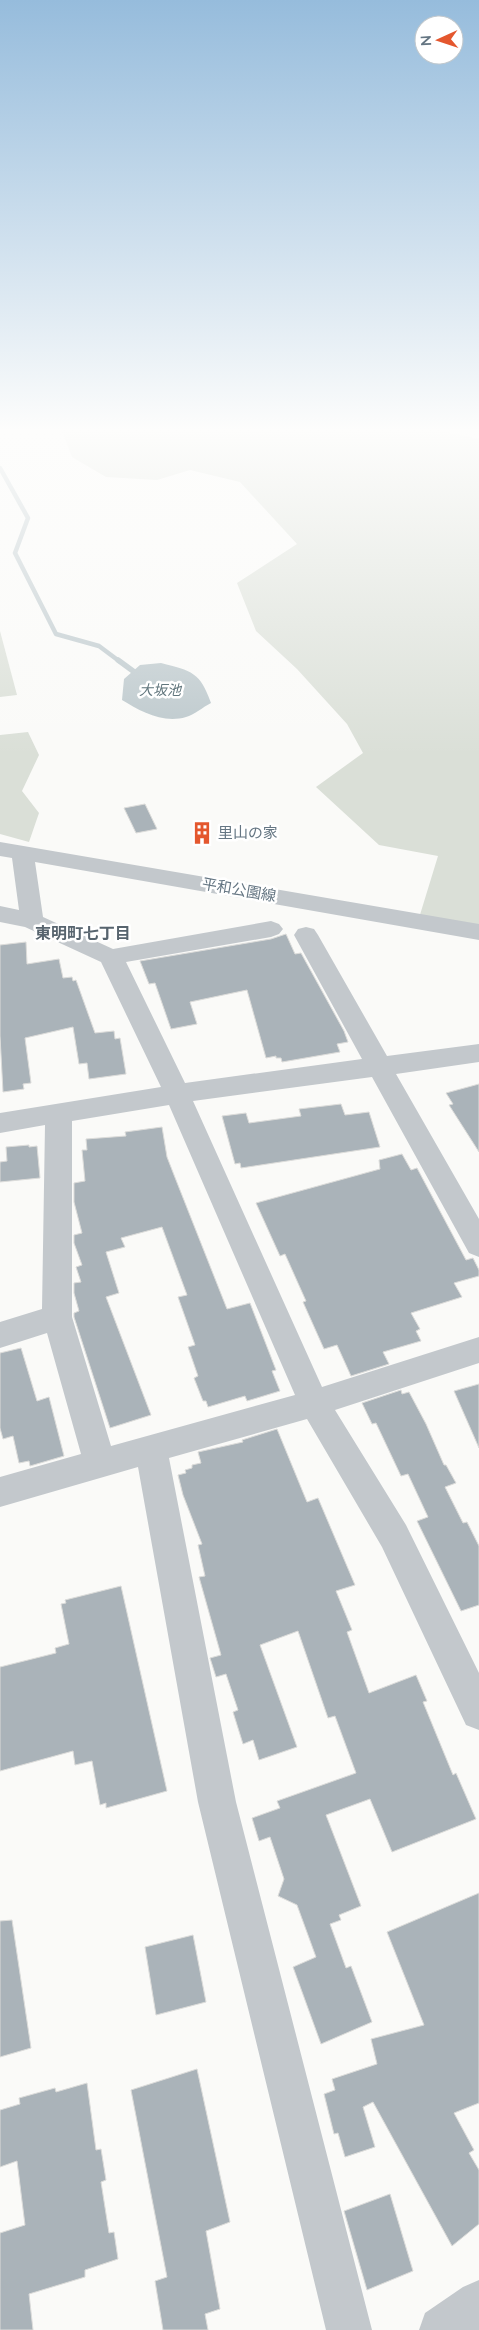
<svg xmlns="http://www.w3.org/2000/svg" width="479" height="2330" viewBox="0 0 479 2330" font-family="Lato,'Noto Sans JP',sans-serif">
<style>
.green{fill:#dadfd7}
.water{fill:#bbc7cb}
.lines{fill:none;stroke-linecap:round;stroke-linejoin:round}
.stream-far1{stroke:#bbc7cb;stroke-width:4.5}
.stream{stroke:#bbc7cb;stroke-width:5.5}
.building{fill:#aab3b9;stroke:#dcdcda}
.minor{fill:#c3c8cc;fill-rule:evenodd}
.labels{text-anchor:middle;stroke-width:5;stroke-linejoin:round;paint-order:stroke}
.far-water-label{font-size:14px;font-style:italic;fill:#60757c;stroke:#fff}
.poi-label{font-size:15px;fill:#657683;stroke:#fff;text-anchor:start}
.street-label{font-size:15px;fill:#657683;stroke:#fff}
.neighbourhood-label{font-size:16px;font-weight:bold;fill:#57646e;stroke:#fff}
</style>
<rect width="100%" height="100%" fill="#fafaf8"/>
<g class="green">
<polygon points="61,429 435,429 479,439 479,929 419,918 438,856 379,845 316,787 363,753 347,724 297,669 256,631 237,583 297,544 240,482 190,470 157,480 106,477 72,457"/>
<polygon points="0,631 17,695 0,697"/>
<polygon points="28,732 39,755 22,791 39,813 29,842 0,834 0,735"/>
</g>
<path class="water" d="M 161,663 C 192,671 200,672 211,703 C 203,707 194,715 186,717 C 163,724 140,711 122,700 L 124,679 L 140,665 Z"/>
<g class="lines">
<polyline class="stream-far1" points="0,468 28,518 15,553 56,634 99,646 119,661"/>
<polyline class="stream" points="118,660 133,671"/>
</g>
<g class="building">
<polygon points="145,804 157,829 136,833 124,808"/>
<polygon points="286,934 295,954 301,953 344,1031 348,1042 337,1044 340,1052 282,1062 281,1058 276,1058 276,1056 266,1058 247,990 190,1002 197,1024 171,1029 155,983 149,984 140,961 271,939"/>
<polygon points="26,942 27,964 59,959 63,978 72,977 73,981 76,980 95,1033 114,1031 115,1039 120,1038 126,1074 89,1079 87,1063 79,1064 73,1027 25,1038 31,1083 23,1084 24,1089 3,1092 0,1036 0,945"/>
<polygon points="479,1084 479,1152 449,1105 453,1104 446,1093"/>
<polygon points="341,1104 345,1115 369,1112 380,1147 241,1168 240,1163 235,1164 222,1116 246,1113 249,1123 301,1116 299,1109"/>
<polygon points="162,1127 167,1157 174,1175 227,1309 250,1303 276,1370 272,1371 280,1391 247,1401 245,1396 208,1407 206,1401 203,1401 194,1378 198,1376 188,1347 195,1345 178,1297 187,1295 162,1227 121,1238 125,1247 106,1252 119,1293 106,1297 151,1415 110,1428 74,1317 74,1313 79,1311 74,1293 74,1283 81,1282 76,1267 82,1265 74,1243 74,1235 82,1233 74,1202 74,1183 85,1181 82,1150 87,1150 86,1139 126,1136 125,1132"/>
<polygon points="29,1145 29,1147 37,1146 40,1178 0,1182 0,1162 7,1161 6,1147"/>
<polygon points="402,1154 411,1170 417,1168 466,1260 473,1258 479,1270 479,1276 454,1283 462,1297 411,1313 420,1329 416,1331 421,1341 383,1352 389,1364 351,1376 337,1345 324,1349 303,1302 306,1301 285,1254 280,1256 256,1203 380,1169 379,1160"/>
<polygon points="21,1348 37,1401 49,1397 64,1456 30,1466 29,1461 19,1463 13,1436 3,1439 0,1428 0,1353"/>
<polygon points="479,1384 479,1448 454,1391"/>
<polygon points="401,1390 402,1394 409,1392 426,1424 444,1465 446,1465 456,1483 445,1487 463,1523 467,1522 479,1546 479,1605 461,1611 417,1521 428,1517 408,1474 401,1476 376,1423 372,1424 362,1403"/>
<polygon points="277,1429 307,1502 318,1498 355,1585 336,1591 352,1630 347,1632 369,1693 416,1675 427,1701 423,1702 453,1775 456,1773 476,1819 392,1852 370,1799 326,1815 361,1906 339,1915 341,1920 330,1924 346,1968 351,1966 372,2022 321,2044 293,1967 316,1957 297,1905 278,1896 284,1879 270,1837 259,1841 252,1818 280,1808 277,1801 356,1773 335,1716 328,1718 298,1631 260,1645 297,1747 259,1760 253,1740 243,1744 233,1712 238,1710 226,1674 216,1677 210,1658 221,1655 199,1577 205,1576 198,1545 202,1544 183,1495 178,1475 186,1473 185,1470 192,1468 192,1465 201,1463 198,1452 243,1442 242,1440"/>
<polygon points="121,1586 167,1791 106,1808 106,1803 100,1805 92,1761 75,1765 73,1751 0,1771 0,1667 56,1653 55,1648 69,1644 61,1604 66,1603 65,1600"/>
<polygon points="479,1893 479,2103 454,2113 474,2150 469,2153 479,2170 479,2224 452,2246 373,2102 363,2107 375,2147 345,2157 338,2133 334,2134 324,2094 335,2090 332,2079 377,2064 371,2039 424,2025 387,1932"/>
<polygon points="12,1920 31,2048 0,2057 0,1921"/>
<polygon points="193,1935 206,2002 156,2015 145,1947"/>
<polygon points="197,2069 230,2222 206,2231 220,2309 205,2314 208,2330 163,2330 155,2281 167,2277 131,2090"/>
<polygon points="87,2083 96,2150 101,2149 106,2180 101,2182 109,2233 114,2232 118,2259 85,2270 85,2277 29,2294 33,2330 0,2330 0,2233 25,2225 17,2161 0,2167 0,2110 20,2104 19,2098 55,2088 56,2092"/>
<polygon points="390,2194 413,2271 367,2290 344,2211"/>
</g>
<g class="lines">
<g class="minor">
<path d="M 0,842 L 479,924 L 479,940 L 35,862 L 43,917 L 113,949 L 271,921 L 279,924 L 283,929 L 279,934 L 271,937 L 126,962 L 185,1083 L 362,1059 L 294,935 L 298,929 L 306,927 L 314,929 L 318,935 L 387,1056 L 479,1044 L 479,1062 L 396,1074 L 479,1219 L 479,1257 L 469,1253 L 372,1077 L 193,1101 L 322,1387 L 479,1337 L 479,1363 L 335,1410 L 406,1525 L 479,1673 L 479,1730 L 466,1725 L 382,1547 L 307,1419 L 169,1458 L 236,1802 L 372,2330 L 326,2330 L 198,1802 L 138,1467 L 0,1507 L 0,1477 L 81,1454 L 47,1333 L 0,1348 L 0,1322 L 42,1309 L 45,1125 L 0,1133 L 0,1113 L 161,1087 L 101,962 L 25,927 L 0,922 L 0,906 L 19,910 L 12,858 L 0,856 ZM 169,1105 L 295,1395 L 111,1446 L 72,1317 L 72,1121 Z"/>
<polygon points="479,2280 479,2330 419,2330 425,2313 463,2287"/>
</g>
</g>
<linearGradient id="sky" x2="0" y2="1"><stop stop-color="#96bcdc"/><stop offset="0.57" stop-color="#fdfdfc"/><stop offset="1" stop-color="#fdfdfc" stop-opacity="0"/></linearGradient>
<rect width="479" height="755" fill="url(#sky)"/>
<defs>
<symbol id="building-bare" viewBox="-9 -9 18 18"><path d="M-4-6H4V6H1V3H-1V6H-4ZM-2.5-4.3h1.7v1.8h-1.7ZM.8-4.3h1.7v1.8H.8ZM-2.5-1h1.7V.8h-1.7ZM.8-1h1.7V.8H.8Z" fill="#e4572e" stroke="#fff" stroke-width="2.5" paint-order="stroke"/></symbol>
</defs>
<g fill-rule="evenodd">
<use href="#building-bare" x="186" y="817" width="32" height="32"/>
</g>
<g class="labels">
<g class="far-water-label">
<text x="160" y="695">大坂池</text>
</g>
<g class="poi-label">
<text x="218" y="838">里山の家</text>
</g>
<g class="street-label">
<text transform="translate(239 890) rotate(10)" y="5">平和公園線</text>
</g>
<g class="neighbourhood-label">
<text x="83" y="939">東明町七丁目</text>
</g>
</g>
<g transform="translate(439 40) rotate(267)"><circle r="24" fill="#ffffff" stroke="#c1c8cd"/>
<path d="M0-4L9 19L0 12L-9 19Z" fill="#e4572e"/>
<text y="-8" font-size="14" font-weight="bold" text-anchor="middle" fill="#657683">N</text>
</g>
</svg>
